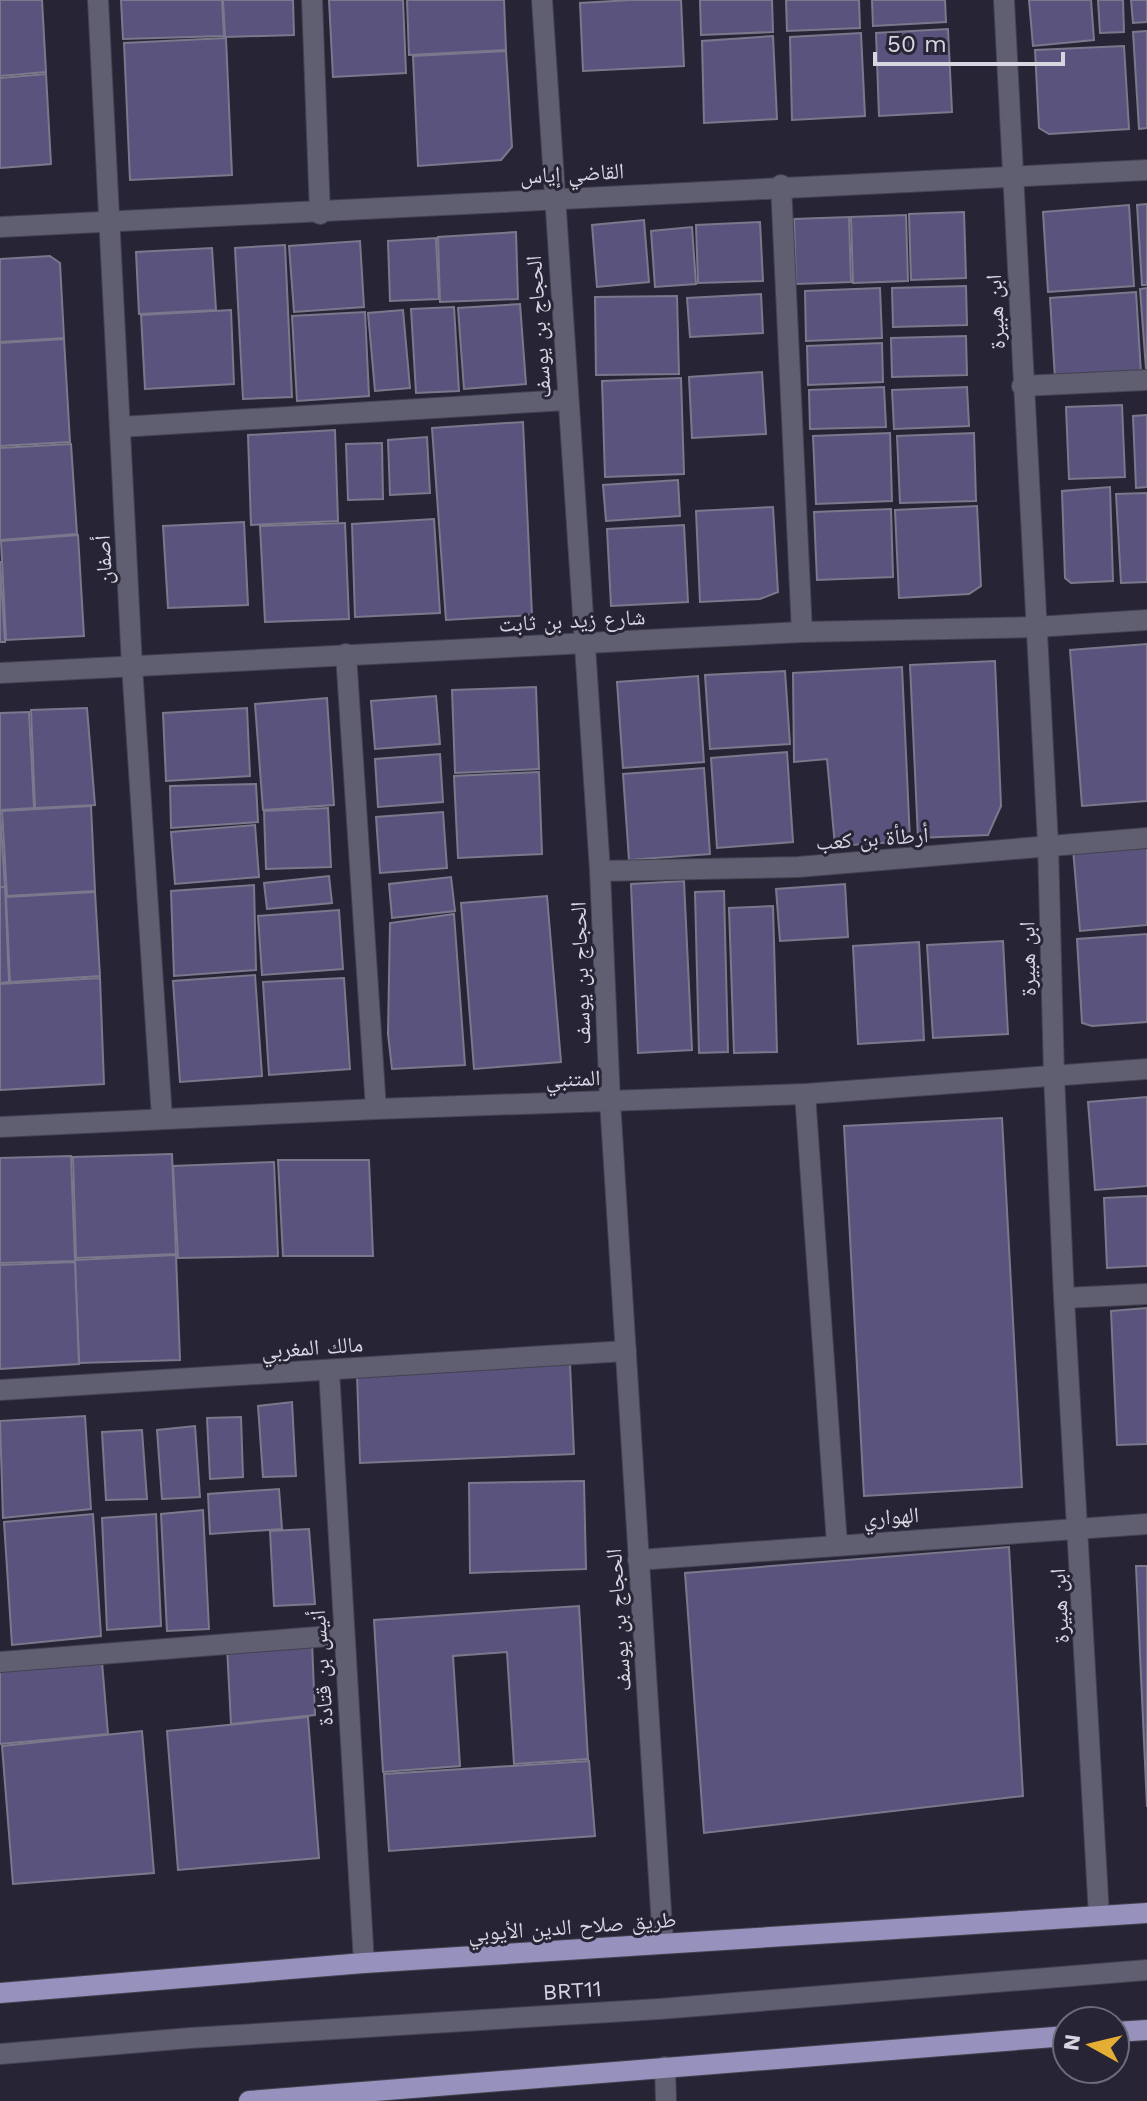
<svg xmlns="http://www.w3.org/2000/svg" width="1147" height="2101" viewBox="0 0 1147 2101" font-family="'Work Sans','Noto Naskh Arabic',sans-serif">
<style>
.building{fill:#59537e;stroke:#7a798c;stroke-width:2}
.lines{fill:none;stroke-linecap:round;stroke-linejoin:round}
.street-casing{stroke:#43424f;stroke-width:22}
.secondary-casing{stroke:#43424f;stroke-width:22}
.primary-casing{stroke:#43424f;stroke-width:22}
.street{stroke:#605e71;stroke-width:20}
.secondary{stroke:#605e71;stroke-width:20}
.primary{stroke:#9691bd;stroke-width:20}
.labels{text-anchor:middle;stroke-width:6;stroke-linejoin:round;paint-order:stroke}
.street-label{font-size:22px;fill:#d6d5e0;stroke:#272535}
</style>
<rect width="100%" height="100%" fill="#272535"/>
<g class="building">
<polygon points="0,0 42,0 46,72 0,76"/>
<polygon points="121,0 222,0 224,36 123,39"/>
<polygon points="223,0 293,0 294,35 225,37"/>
<polygon points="329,0 403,0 406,73 333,77"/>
<polygon points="407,0 504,0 506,50 409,55"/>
<polygon points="631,0 681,0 684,66 583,71 580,3"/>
<polygon points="700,0 772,0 773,32 701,35"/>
<polygon points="786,0 859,0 860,28 787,31"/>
<polygon points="872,0 945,0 946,22 873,26"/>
<polygon points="1029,0 1091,0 1094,40 1033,46"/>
<polygon points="1098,0 1123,0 1124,32 1100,33"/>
<polygon points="1131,0 1147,0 1147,22 1133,23"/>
<polygon points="948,29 952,112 879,116 876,33"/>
<polygon points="1147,31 1147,128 1139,129 1133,32"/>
<polygon points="861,33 865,116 792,120 790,37"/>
<polygon points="773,36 777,119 704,123 702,41"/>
<polygon points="226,38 232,175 130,180 124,43"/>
<polygon points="1124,46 1129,129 1049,134 1039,128 1035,50"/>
<polygon points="506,51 512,147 501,160 418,166 413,56"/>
<polygon points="46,74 51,164 0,168 0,78"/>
<polygon points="1147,204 1147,285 1142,285 1137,205"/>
<polygon points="1129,205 1134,286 1048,292 1043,212"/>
<polygon points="964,212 966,278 911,280 909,214"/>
<polygon points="906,215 908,281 853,283 851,217"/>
<polygon points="849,217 851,282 796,284 794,219"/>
<polygon points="644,220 649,282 597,287 592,225"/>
<polygon points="760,222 763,281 698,283 696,225"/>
<polygon points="692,227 696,284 655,287 651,231"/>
<polygon points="516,232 518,299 440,302 438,237"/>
<polygon points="436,238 439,299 390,301 388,241"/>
<polygon points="360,241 364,307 294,312 289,246"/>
<polygon points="285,245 292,397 243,399 235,248"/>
<polygon points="212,248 216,310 139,314 136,252"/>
<polygon points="50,256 60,263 64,338 0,342 0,259"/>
<polygon points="966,286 967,325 893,327 892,288"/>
<polygon points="880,288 882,338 806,341 805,291"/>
<polygon points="1147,288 1147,369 1146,369 1140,289"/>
<polygon points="1136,292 1141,373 1055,379 1050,298"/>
<polygon points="761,294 763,333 690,337 687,298"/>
<polygon points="677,296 679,374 596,375 595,297"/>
<polygon points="520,304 526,384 464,389 458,308"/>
<polygon points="454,307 459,391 416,393 411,309"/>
<polygon points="231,310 234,384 145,389 141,315"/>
<polygon points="403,310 410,388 375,391 368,313"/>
<polygon points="365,312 369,396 297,401 292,316"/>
<polygon points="966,336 967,375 892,377 891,338"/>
<polygon points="64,339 70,442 0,446 0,343"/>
<polygon points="882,343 883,382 808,385 807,346"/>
<polygon points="762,372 766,434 692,438 689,377"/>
<polygon points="681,378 684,474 605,477 602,381"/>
<polygon points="884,387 886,427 810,429 809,390"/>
<polygon points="967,387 969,426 894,429 892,390"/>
<polygon points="1122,405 1125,477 1069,479 1066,407"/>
<polygon points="1147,415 1147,487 1136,488 1133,416"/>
<polygon points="523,422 532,615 446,620 432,428"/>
<polygon points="335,430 338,521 251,525 248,435"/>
<polygon points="890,433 892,501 816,504 813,436"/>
<polygon points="974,433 976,501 900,503 897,436"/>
<polygon points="427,437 430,493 390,495 388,440"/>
<polygon points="382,443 383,499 348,500 346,444"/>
<polygon points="71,444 77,534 0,540 0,448"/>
<polygon points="678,480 680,516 606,521 603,485"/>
<polygon points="1110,487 1113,581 1071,583 1065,578 1062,491"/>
<polygon points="1147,493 1147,582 1121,583 1116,494"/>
<polygon points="977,506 981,586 969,594 899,598 895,510"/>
<polygon points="773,507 778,592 760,599 700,602 696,511"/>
<polygon points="891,509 893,577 817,580 814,512"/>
<polygon points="434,519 440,613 355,617 352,524"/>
<polygon points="244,522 248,605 168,608 163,526"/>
<polygon points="345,523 349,619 265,622 260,526"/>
<polygon points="684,525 688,602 611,606 607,529"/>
<polygon points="78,535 84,636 6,640 1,541"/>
<polygon points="0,561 5,642 0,642"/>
<polygon points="1147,644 1147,801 1082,806 1070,650"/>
<polygon points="995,661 1001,806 988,835 918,838 910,665"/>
<polygon points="902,667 910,841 835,846 827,759 794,762 793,673"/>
<polygon points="785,671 790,744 710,749 705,675"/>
<polygon points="698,676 704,762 623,768 617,682"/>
<polygon points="536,687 539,769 455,773 452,690"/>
<polygon points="436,696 440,744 375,749 371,701"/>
<polygon points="327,698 334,805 263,810 255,704"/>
<polygon points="87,708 95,805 35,808 31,710"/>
<polygon points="247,708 250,776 166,781 163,713"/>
<polygon points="29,712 34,808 0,810 0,713"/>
<polygon points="787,752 793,842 717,848 711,758"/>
<polygon points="440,754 443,802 378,807 375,759"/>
<polygon points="704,768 710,854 629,860 623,774"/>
<polygon points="539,772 542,854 458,858 454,776"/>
<polygon points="256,784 258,822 171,828 170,786"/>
<polygon points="91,806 95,891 7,896 2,811"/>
<polygon points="328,808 331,867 266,869 264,811"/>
<polygon points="0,811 5,887 0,887"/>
<polygon points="443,812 447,868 380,873 376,817"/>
<polygon points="255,825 259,877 175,884 171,832"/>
<polygon points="1147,842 1147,925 1080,931 1073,849"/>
<polygon points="329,876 332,903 267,909 264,883"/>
<polygon points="451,877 455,911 392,918 389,884"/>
<polygon points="684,881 692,1050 638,1053 631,884"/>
<polygon points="845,884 848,937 780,941 776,889"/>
<polygon points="254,885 256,970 174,976 171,891"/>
<polygon points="0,887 5,887 9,982 0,983"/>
<polygon points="724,891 728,1052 699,1053 695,892"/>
<polygon points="95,892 100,976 10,982 6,897"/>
<polygon points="547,896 561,1062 474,1069 461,903"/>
<polygon points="773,906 777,1052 734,1053 729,908"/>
<polygon points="339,910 343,969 262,975 258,916"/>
<polygon points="454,914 465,1065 392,1069 388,1034 390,923"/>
<polygon points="1147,934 1147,1022 1092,1026 1082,1023 1077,939"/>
<polygon points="1003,941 1008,1034 933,1038 927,945"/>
<polygon points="919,942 924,1040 858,1044 853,946"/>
<polygon points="255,975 262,1076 180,1082 173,981"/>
<polygon points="100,978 104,1084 0,1090 0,984"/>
<polygon points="344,978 350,1069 269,1075 263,982"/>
<polygon points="1147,1097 1147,1186 1095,1190 1088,1102"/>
<polygon points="1002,1118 1022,1487 864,1496 844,1126"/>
<polygon points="172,1154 176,1254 76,1258 73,1157"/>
<polygon points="71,1156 75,1261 0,1263 0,1158"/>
<polygon points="278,1160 369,1160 373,1256 283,1256"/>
<polygon points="274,1162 278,1256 178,1258 173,1166"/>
<polygon points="1147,1196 1147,1266 1107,1268 1104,1198"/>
<polygon points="176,1255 180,1360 79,1363 75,1260"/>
<polygon points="75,1262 79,1364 0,1369 0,1265"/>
<polygon points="1147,1308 1147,1444 1117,1445 1111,1311"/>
<polygon points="570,1364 574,1454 360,1463 357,1375"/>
<polygon points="292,1402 296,1476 263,1477 258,1406"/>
<polygon points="85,1416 91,1509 3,1518 0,1421"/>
<polygon points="241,1417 243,1477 210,1479 207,1418"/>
<polygon points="195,1426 200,1497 162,1499 157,1430"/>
<polygon points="142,1430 147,1499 106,1500 102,1432"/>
<polygon points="584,1481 586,1569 470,1573 469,1483"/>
<polygon points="279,1489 282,1529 210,1534 208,1494"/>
<polygon points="203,1510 209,1629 167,1631 161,1514"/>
<polygon points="93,1514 101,1636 12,1645 4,1522"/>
<polygon points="156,1514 161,1626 107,1630 102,1518"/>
<polygon points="309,1529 315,1604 274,1606 270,1531"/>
<polygon points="1009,1547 1023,1796 704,1833 685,1573"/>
<polygon points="1136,1566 1147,1566 1147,1807"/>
<polygon points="579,1606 588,1759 514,1764 507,1652 453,1656 460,1766 383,1772 374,1620"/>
<polygon points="312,1642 315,1715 231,1724 227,1647"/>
<polygon points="102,1662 108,1734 0,1744 0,1667"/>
<polygon points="308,1717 319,1858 178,1870 167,1731"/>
<polygon points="142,1731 154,1873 13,1884 2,1746"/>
<polygon points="589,1761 595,1836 389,1851 384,1774"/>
</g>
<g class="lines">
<defs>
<g id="street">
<polyline points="98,0 132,666 162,1118"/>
<polyline points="312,0 320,214"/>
<polyline points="542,0 600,871 610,1101 663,1943"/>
<polyline points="1004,0 1048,844 1054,1075 1064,1298 1099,1916"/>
<polyline points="781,185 802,632"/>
<polyline points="0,227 1147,170"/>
<polyline points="1022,386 1147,380"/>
<polyline points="120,427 567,400"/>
<polyline points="346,654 376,1109"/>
<polyline points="0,673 802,632 1036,627 1147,620"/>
<polyline points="600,871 798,867 1147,838"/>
<polyline points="805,1094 837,1544"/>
<polyline points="0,1127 376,1109 805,1094 1147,1069"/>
<polyline points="1064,1298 1147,1294"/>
<polyline points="329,1370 364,1963"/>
<polyline points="0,1390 626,1351"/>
<polyline points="638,1560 1147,1524"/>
<polyline points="0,1662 342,1635"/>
<polyline points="665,2067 666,2101"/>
</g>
<polyline id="secondary" points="0,2054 190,2038 659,2009 1147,1970"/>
<g id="primary">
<polyline points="0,1993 364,1963 1147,1913"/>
<polyline points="1115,2032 1147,2030"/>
<polyline points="249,2101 1067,2036"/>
</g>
</defs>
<use href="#street" class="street-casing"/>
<use href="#secondary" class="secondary-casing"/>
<use href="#primary" class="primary-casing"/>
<use href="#street" class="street"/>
<use href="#secondary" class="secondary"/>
<use href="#primary" class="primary"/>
</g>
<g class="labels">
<g class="street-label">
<text transform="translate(572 173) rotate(-3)" y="8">القاضي إياس</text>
<text transform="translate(995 312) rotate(-93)" y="8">ابن هبيرة</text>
<text transform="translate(538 327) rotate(-94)" y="8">الحجاج بن يوسف</text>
<text transform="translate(103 560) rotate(-93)" y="8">أصفان</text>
<text transform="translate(572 620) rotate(-3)" y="8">شارع زيد بن ثابت</text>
<text transform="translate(872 838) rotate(-4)" y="8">أرطأة بن كعب</text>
<text transform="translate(1027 959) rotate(-91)" y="8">ابن هبيرة</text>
<text transform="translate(580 973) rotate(-92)" y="8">الحجاج بن يوسف</text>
<text transform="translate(573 1078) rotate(-2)" y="8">المتنبي</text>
<text transform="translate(312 1347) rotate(-4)" y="8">مالك المغربي</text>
<text transform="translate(891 1516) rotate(-4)" y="8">الهواري</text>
<text transform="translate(1059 1606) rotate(-93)" y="8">ابن هبيرة</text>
<text transform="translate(618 1620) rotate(-94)" y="8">الحجاج بن يوسف</text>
<text transform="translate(321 1668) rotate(-94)" y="8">أنيس بن قتادة</text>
<text transform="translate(572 1926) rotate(-4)" y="8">طريق صلاح الدين الأيوبي</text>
<text transform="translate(572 1990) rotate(-4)" y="8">BRT11</text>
</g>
</g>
<g transform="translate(1091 2045) rotate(278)"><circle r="38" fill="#272535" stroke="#6d6b79" stroke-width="2"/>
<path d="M0-6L14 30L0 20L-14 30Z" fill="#e4ae35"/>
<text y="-12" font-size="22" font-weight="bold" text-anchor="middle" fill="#d6d5e0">N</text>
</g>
<path d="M875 52v12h188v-12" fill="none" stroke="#d6d5e0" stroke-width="4"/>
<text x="887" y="52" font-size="24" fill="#d6d5e0" stroke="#272535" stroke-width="6" paint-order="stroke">50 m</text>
</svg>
